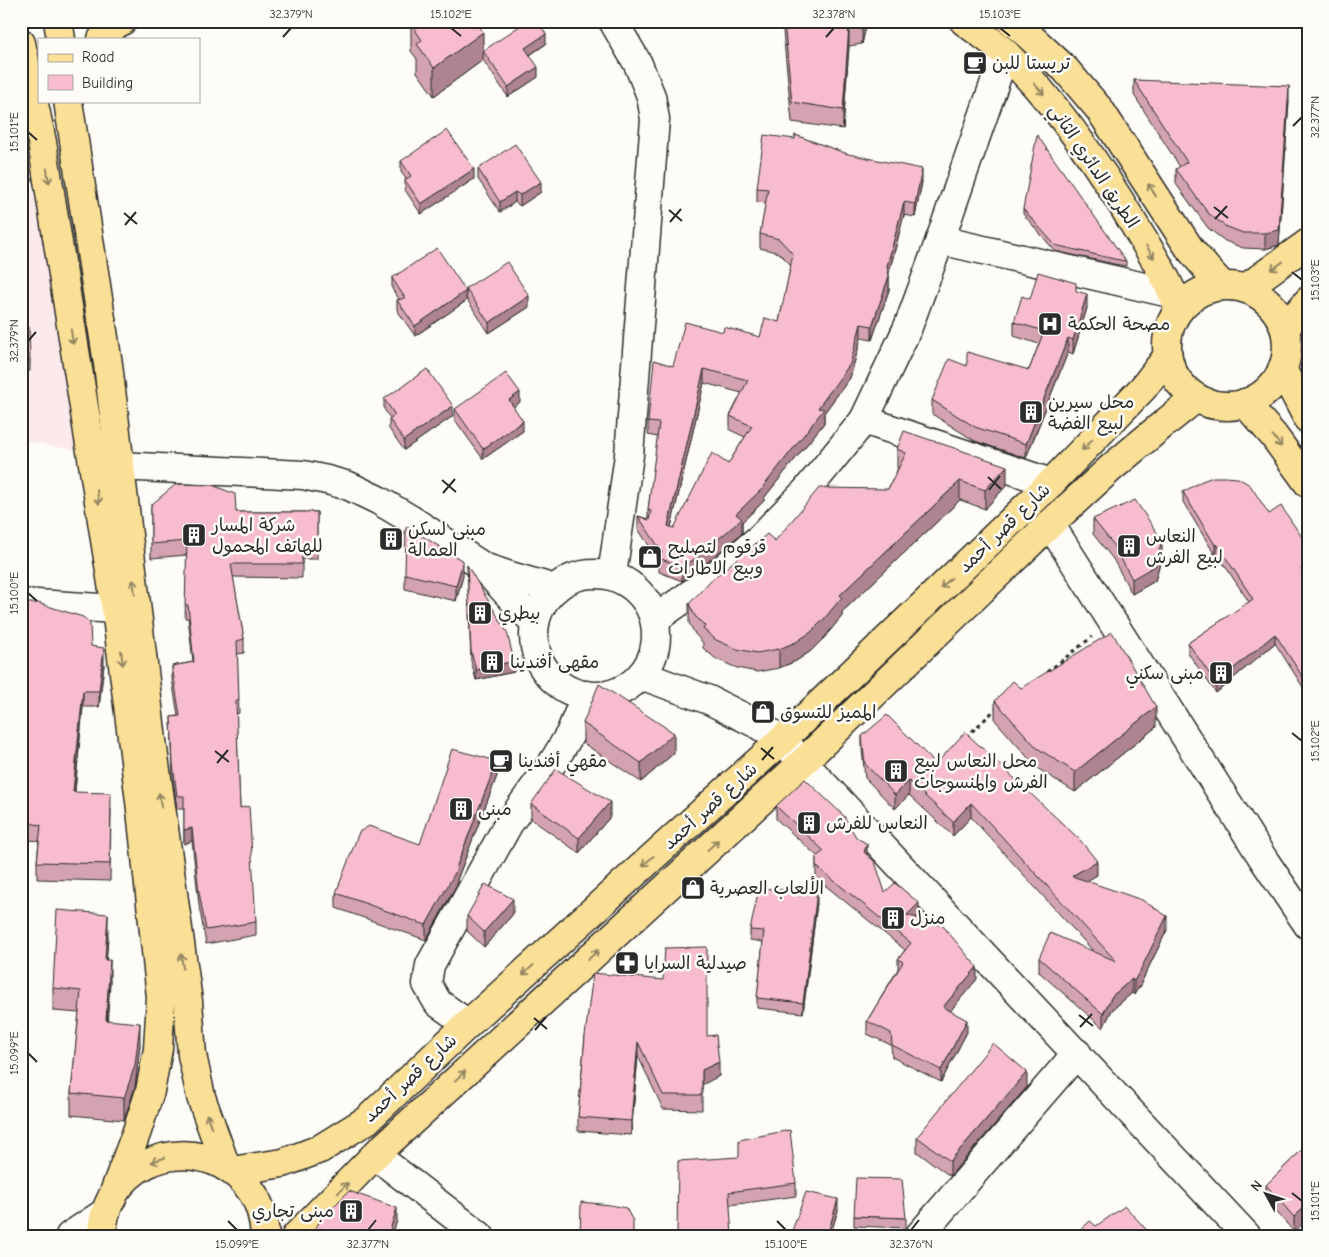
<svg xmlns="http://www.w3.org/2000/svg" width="1329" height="1257" viewBox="0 0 1329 1257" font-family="'Comic Neue','Playpen Sans Arabic',sans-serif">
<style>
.built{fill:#fbe9eb}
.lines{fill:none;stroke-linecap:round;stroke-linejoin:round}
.minor-casing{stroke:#2b2b2b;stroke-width:31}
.major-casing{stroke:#2b2b2b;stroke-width:31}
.path{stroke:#2b2b2b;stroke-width:3;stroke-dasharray:4 4;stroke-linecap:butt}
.minor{stroke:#fdfcf7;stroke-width:28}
.major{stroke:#fadf96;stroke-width:28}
.wall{fill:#d4a3b1;stroke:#2b2b2b;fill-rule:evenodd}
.shaded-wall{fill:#ad8490;stroke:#2b2b2b}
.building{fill:#f7bdce;stroke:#2b2b2b;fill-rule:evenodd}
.oneway{stroke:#928560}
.ticks{fill:none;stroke:#2b2b2b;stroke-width:2}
.labels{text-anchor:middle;stroke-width:5;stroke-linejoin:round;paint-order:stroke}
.poi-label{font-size:18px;fill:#2b2b2b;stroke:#fdfcf7;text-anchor:start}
.street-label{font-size:18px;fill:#2b2b2b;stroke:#fdfcf7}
.neatline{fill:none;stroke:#2b2b2b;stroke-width:2}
.ticks-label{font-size:12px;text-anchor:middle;fill:#2b2b2b}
</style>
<rect width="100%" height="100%" fill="#fdfcf7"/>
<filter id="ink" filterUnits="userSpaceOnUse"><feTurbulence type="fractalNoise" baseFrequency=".02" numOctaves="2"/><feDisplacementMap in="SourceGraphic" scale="10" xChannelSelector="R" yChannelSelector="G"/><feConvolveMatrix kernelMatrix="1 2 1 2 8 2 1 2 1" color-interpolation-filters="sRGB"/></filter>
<g filter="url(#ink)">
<polygon class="built" points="21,161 37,204 41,220 78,451 21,440"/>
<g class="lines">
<defs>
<g id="minor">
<polyline points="940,240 1174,294"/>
<polyline points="864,420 1051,483"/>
<polyline points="97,465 303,475 327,480 349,486 378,500 410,519 482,566 535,623"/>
<polyline points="1050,524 1264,860 1308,925"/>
<polyline points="486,568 510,576 555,589"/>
<circle cx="595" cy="635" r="61"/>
<polyline points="612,575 629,455 655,119 651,96 638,64 613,21"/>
<polyline points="21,603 116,609"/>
<polyline points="655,619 705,584 759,539 806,491 864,420 908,327 940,240 1005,53"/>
<polyline points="641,675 709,700 757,724 782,740 1247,1236"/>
<polyline points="468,1024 438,1003 427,984 430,965 509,823 555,759 570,734 586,695"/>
<polyline points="375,1155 480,1236"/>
<polyline points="70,1236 106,1212"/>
<polyline points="919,1236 1077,1053"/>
</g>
<g id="major">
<polyline points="58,21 61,39"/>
<path d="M 964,21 C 978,32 994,42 1006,54 C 1059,106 1101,168 1138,231 C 1153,256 1169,281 1179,309"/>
<polyline points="1011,21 1025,32 1065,69 1100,110 1190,249 1207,269 1222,285"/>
<polyline points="102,39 116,24 122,21"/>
<polyline points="21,43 42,142 116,609 140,801 161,997 158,1049 150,1091 137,1131 112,1198"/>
<polyline points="68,101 108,364 153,749 188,1001 192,1055 201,1097 226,1167"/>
<circle cx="1227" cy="346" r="60"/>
<polyline points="1246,288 1308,243"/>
<polyline points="1285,328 1308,301"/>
<polyline points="1282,369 1308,419"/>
<polyline points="1245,403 1273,435 1308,483"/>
<polyline points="232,1171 283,1163 320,1149 367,1120 468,1024 782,740 1051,483 1143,388 1167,357"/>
<path d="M 102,1236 C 102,1221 107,1205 115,1192 C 148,1143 219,1143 252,1192 C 261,1205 264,1220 265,1236"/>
<polyline points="296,1236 375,1155 802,763 1050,524 1111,468 1160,427 1196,398"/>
</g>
</defs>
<use href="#minor" class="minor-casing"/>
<use href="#major" class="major-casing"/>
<g class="path">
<polyline points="1047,672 1092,637"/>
<polyline points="966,737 998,707"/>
</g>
<use href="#minor" class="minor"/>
<use href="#major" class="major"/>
</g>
<g class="wall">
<polygon points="782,21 867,21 862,44 849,46 843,129 792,122"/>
<polygon points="411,24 483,50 546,44 530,55 538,77 508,97 483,60 434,96 417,72 417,59 411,51"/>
<polygon points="1134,80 1289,101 1279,245 1265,249 1243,248 1225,241 1208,228 1176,184 1176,169 1180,167 1134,95"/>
<path d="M 795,135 L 922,182 L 915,217 L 904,215 L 889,273 L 889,290 L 872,340 L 861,338 L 850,378 L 824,413 L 824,423 L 764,498 L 764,501 L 742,522 L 742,533 L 696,572 L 682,581 L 659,572 L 659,561 L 638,529 L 638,516 L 648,519 L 648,510 L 658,437 L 648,435 L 648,422 L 673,366 L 723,332 L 760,337 L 779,322 L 791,265 L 779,253 L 760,248 L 760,234 L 766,203 L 757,202 L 757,188 L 795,139 ZM 704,383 L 742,393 L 730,416 L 730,430 L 745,437 L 728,464 L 674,528 L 671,527 Z"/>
<polygon points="401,161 474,179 421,214 405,190 405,180 406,179 401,172"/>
<polygon points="478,169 541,192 520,206 515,202 500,212 478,179"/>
<polygon points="1023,209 1126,261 1126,266 1114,264 1055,251 1023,214"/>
<polygon points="392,278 466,301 415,336 397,310 397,300 399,299 392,289"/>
<polygon points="466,288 529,307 489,333 466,298"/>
<polygon points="1076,291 1087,308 1073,354 1068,352 1026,458 975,441 932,414 932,400 967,366 1029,370 1039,344 1014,336 1014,322 1030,299"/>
<polygon points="21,329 30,361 30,371 21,372"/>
<polygon points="384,399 453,416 404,450 389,429 389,419 390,418 384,409"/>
<polygon points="520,402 513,407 523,431 483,459 455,420 455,409"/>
<polygon points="897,449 1007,485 985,509 960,500 842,612 842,616 824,638 811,651 796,661 779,668 757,672 737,668 716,659 703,648 703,643 695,634 689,623 689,604 775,541 888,489 898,468 897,468"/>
<polygon points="1183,492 1269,514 1308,546 1308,575 1306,576 1308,579 1308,695 1275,643 1216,693 1188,653 1188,643 1249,602 1217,554 1215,555 1183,502"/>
<polygon points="151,505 236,512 317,512 317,559 302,559 302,578 233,577 244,639 244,653 237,654 239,713 236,714 240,808 256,922 256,935 206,944 199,905 192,841 184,844 184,809 177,809 173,778 171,717 178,716 172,679 172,666 193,662 188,618 185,618 187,555 151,558"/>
<polygon points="1093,519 1162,555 1155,581 1132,594 1113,559 1093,534"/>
<polygon points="467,565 514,672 476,680 471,661"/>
<polygon points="405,574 463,576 456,601 405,589"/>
<polygon points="21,603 91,646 104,665 99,707 83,707 75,792 111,809 110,881 37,879 37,862 39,841 21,839"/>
<polygon points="1021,688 1156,727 1075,792 1037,768 995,720 995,701"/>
<polygon points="583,723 674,753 641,782 583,743"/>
<polygon points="862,736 936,764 1097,875 1086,881 1167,930 1141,983 1141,986 1138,988 1134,995 1132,993 1112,1010 1103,1028 1039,972 1039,958 1094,952 971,817 953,836 909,795 895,809 865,778 862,750"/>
<polygon points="497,776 457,880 457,884 426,940 336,908 336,893 420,844"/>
<polygon points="531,804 610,817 579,853 531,819"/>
<polygon points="776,806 867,855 885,892 919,915 917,918 977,979 950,1011 967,1032 941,1082 892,1057 891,1045 867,1034 867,1021 898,969 898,959 905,950 816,878 816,857 817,856 776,819"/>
<polygon points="817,903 803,1013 757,1008 757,998 763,942 750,940 750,930"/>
<polygon points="513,914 484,947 467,931 467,916"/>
<polygon points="108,936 106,960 110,982 107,1020 140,1045 135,1087 124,1120 71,1115 71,1093 79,1013 53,1011 53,988"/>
<polygon points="585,1036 707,1036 719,1076 702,1084 702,1110 663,1109 638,1056 631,1135 578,1131 578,1117"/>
<polygon points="1027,1087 950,1176 917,1152 917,1137"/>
<polygon points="1308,1144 1294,1232 1266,1200 1266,1185"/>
<polygon points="678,1161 796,1183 796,1196 730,1205"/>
<polygon points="838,1210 830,1236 792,1236 792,1231"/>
<polygon points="854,1216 906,1218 906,1228 854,1226"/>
</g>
<g class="shaded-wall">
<polygon points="863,21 867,21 862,44 862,24"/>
<polygon points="849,26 849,46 843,129 843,110"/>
<polygon points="483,32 483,60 434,96 434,68"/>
<polygon points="546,34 546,44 525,58 525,48"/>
<polygon points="538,67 538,77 508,97 508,87"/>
<polygon points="1289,86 1289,101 1279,245 1265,249 1265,233"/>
<polygon points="474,169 474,179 421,214 421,204"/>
<polygon points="922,169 922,182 915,217 915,204"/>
<polygon points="541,182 541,192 520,206 520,195"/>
<polygon points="515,192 515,202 500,212 500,202"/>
<polygon points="904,202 904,215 887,279 887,266"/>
<polygon points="889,276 889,290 872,340 872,326"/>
<polygon points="466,291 466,301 415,336 415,326"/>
<polygon points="1087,294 1087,308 1073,354 1073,340"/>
<polygon points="529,296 529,307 489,333 489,323"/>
<polygon points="861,324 861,338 850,378 824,413 824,423 764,498 764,501 742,522 742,533 696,572 682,581 682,567 736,514 763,487 818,408"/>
<polygon points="1068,338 1068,352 1026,458 1026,444"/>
<polygon points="704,369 704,383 668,540 668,526"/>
<polygon points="520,392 520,402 509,410 509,400"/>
<polygon points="453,406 453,416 404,450 404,440"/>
<polygon points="523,421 523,431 483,459 483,449"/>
<polygon points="1007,466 1007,485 985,509 985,490"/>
<polygon points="960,481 960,500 842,612 842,616 824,638 811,651 796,661 779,668 779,649 840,595"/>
<polygon points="1162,540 1162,555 1155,581 1132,594 1132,579"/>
<polygon points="1217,544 1217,554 1215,555 1215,545"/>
<polygon points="463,561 463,576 456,601 456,586"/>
<polygon points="1308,565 1308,575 1301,579 1301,569"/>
<polygon points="1275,634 1275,643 1216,693 1216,683"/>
<polygon points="104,648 104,665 99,707 99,691"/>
<polygon points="514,661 514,672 476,680 476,670"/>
<polygon points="83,691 83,707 73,809 73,792"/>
<polygon points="1156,707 1156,727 1075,792 1075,772"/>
<polygon points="674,733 674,753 641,782 641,763"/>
<polygon points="497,761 497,776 457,880 457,884 426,940 426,925 456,868"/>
<polygon points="909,781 909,795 895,809 895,795"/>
<polygon points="610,802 610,817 579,853 579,838"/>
<polygon points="971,803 971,817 953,836 953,822"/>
<polygon points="192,828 192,841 184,844 184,830"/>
<polygon points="867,844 867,856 864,852"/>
<polygon points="1097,861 1097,875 1072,890 1072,876"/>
<polygon points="817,892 817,903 803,1013 803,1003"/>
<polygon points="513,899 513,914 484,947 484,932"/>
<polygon points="919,903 919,915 907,927 907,915"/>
<polygon points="108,914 108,936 105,983 105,960"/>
<polygon points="1167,916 1167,930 1141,983 1141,986 1138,988 1134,995 1134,981"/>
<polygon points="110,960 110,982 106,1042 106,1020"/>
<polygon points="977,967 977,979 943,1020 943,1007"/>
<polygon points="1132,979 1132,993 1112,1010 1103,1028 1103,1014 1112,996"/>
<polygon points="967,1020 967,1032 941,1082 941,1070"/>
<polygon points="140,1023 140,1045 135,1087 124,1120 124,1098"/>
<polygon points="638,1042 638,1056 631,1135 631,1121"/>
<polygon points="719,1062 719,1076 702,1085 702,1070"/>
<polygon points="1027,1072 1027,1087 950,1176 950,1161"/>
<polygon points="838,1199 838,1210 830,1236 827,1236"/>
<polygon points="1308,1204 1308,1219 1294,1232 1294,1217"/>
<polygon points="397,1208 397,1221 392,1236 388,1236"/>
</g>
<g class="building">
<polygon points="414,21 476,21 483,32 434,68 417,44 422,40 411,24"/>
<polygon points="527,21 538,21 546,34 525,48 538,67 508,87 483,51"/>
<polygon points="784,21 863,21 862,24 849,26 843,110 792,102"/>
<polygon points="1134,80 1289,86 1279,230 1265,233 1243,233 1225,226 1208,213 1176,169 1187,162"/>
<polygon points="447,130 474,169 421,204 405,180 411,176 401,161"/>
<path d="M 764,135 L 795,139 L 795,135 L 848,154 L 922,169 L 915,204 L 904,202 L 887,266 L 889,276 L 872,326 L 861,324 L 850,364 L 818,408 L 824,409 L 763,487 L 764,487 L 736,514 L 742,519 L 696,558 L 682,567 L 659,558 L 662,552 L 638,516 L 649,520 L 651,511 L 648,510 L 659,423 L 648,422 L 654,360 L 673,366 L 685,322 L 723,332 L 724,327 L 760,337 L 765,318 L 779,322 L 793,254 L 779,239 L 760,234 L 768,189 L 757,188 ZM 704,369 L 748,380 L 730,416 L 752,426 L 728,464 L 712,453 L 674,528 L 668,526 Z"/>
<polygon points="1037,135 1126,261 1114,259 1055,245 1023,209"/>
<polygon points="515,144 541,182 520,195 515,192 500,202 478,169"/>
<polygon points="437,248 466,291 415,326 397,300 405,298 392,278"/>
<polygon points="507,262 529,296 489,323 466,288"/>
<polygon points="1038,272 1076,283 1076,291 1087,294 1073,340 1068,338 1026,444 975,427 932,400 949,359 967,366 967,352 1029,370 1044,331 1014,322 1022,296 1030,299"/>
<polygon points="29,327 30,361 21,361 21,329"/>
<polygon points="427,369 453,406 404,440 389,419 395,415 384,399"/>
<polygon points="506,373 520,392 509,400 523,421 483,449 455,409"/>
<polygon points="904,431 1007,466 985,490 960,481 840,595 842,597 824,619 811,632 796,642 779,649 757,653 737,649 716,640 703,629 705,626 695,616 689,604 710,581 767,534 775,541 819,488 888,489 906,453 897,449"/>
<polygon points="1213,477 1225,477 1238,478 1250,485 1269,514 1281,506 1308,546 1308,565 1301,569 1308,579 1308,685 1275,634 1216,683 1188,643 1253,599 1217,544 1215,545 1183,492 1202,481"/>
<polygon points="176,484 212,485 235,494 236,512 317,512 317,545 302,545 302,564 231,564 244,639 237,641 239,700 236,701 240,808 249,806 256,922 206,930 199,892 192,828 184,830 184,796 177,796 173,764 171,717 180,716 172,666 194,662 188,605 185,605 187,541 151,544 151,505"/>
<polygon points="1135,500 1162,540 1155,566 1132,579 1113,544 1093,519"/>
<polygon points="406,526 463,561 456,586 405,574"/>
<polygon points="467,565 507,632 514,661 476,670 471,651"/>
<polygon points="21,603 38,603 83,617 90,623 91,646 104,648 99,691 83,691 73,792 111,793 110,864 37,862 41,825 21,822"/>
<polygon points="1112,632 1156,707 1075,772 1037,748 995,701 1013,681 1021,688"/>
<polygon points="599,684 674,733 641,763 583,723"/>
<polygon points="887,715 936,764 965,732 1080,840 1097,861 1072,876 1142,900 1167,916 1140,971 1141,971 1138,974 1134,981 1132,979 1112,996 1103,1014 1039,958 1050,933 1116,961 971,803 953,822 909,781 895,795 865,764 862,736"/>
<polygon points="452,749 497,761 456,868 457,869 426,925 336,893 359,832 369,826 420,844"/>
<polygon points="556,769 610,802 579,838 531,804"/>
<polygon points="805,779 844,816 856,837 867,844 864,852 875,862 885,892 895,883 919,903 907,915 943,926 977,967 943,1007 967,1020 941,1070 892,1045 891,1033 867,1021 903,962 898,959 911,943 816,866 816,857 824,851 776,806"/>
<polygon points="485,884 513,899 484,932 467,916"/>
<polygon points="759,888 817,892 803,1003 757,998 764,931 750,930"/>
<polygon points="57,910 108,914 105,960 110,960 106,1020 140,1023 135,1065 124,1098 71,1093 81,991 53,988"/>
<polygon points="707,947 707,1036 716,1035 719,1062 702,1070 702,1095 663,1095 638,1042 631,1121 578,1117 585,1036 593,973 663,980 665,948"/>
<polygon points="993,1043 1027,1072 950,1161 917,1137"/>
<polygon points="790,1130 796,1183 729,1192 732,1236 677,1236 678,1161 739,1157 739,1140"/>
<polygon points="1308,1144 1308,1204 1294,1217 1266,1185"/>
<polygon points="856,1178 902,1179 906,1218 854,1216"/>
<polygon points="349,1191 397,1208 388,1236 311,1236 321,1219"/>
<polygon points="806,1192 838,1199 827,1236 810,1236 792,1231"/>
<polygon points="581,1202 610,1205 626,1208 633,1221 633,1236 580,1236"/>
<polygon points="1125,1206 1152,1236 1074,1236 1090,1221 1096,1226"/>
</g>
<defs><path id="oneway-shaft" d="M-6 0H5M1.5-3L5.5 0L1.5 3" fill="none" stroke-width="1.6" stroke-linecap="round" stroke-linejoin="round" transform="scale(1.25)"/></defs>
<g class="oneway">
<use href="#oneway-shaft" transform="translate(1039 89) rotate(48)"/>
<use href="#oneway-shaft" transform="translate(48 176) rotate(81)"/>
<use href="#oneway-shaft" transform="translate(1152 190) rotate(-122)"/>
<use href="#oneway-shaft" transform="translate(1150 252) rotate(59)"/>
<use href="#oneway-shaft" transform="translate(1277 266) rotate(144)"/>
<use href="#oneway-shaft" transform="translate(72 337) rotate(81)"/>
<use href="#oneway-shaft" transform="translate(1277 441) rotate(53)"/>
<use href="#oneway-shaft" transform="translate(1087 445) rotate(134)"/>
<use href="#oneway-shaft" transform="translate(98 497) rotate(81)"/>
<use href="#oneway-shaft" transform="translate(946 583) rotate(136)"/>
<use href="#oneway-shaft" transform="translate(134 587) rotate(-97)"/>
<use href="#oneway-shaft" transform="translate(122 658) rotate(83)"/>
<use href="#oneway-shaft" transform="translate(160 800) rotate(-98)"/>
<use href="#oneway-shaft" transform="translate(713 845) rotate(-43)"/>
<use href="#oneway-shaft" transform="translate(648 861) rotate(138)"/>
<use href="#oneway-shaft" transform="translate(593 955) rotate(-43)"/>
<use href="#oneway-shaft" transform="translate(182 961) rotate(-98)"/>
<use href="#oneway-shaft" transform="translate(528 970) rotate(138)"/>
<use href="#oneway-shaft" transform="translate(460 1076) rotate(-43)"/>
<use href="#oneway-shaft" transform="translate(209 1121) rotate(-109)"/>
<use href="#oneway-shaft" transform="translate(158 1160) rotate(161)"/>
<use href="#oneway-shaft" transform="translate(343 1188) rotate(-46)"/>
</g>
</g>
<path class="ticks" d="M 451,28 L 461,36M 1000,28 L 1010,36M 283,37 L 291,28M 826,37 L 834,28M 1293,126 L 1302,117M 28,132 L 37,140M 1214,207 L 1228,218M 669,210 L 682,221M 124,213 L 137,224M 1215,219 L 1227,206M 670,222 L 681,209M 125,225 L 136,212M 1292,272 L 1302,280M 28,341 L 36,332M 988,477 L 1001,489M 442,480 L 456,492M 989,490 L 1000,476M 443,493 L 455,479M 28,593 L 37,601M 1292,733 L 1302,741M 761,748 L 774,759M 215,751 L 229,762M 762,760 L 773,747M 217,763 L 228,750M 1079,1015 L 1093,1026M 534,1018 L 547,1029M 1080,1027 L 1092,1014M 535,1030 L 546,1017M 28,1053 L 37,1062M 1292,1193 L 1302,1201M 228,1221 L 237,1230M 777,1221 L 786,1230M 368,1230 L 376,1220M 911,1230 L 919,1220"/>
<defs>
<symbol id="cafe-square" viewBox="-11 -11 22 22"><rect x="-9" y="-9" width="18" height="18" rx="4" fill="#2b2b2b" stroke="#fdfcf7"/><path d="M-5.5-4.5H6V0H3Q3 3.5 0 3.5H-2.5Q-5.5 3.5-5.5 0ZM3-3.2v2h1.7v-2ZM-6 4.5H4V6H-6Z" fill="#fff"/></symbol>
<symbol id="hospital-square" viewBox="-11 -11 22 22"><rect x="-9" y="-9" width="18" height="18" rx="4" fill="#2b2b2b" stroke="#fdfcf7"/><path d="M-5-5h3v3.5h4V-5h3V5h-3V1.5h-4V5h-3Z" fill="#fff"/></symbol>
<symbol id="building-square" viewBox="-11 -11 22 22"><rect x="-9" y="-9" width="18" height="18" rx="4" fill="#2b2b2b" stroke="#fdfcf7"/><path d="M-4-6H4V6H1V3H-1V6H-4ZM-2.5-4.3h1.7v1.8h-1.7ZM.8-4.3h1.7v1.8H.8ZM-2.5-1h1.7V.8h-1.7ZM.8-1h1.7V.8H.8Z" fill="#fff"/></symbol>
<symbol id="shop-square" viewBox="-11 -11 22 22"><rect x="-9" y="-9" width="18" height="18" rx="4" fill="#2b2b2b" stroke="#fdfcf7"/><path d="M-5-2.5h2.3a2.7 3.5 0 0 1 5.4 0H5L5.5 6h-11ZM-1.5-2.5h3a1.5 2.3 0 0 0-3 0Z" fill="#fff"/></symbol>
<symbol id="pharmacy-square" viewBox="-11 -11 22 22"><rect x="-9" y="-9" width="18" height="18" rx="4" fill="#2b2b2b" stroke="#fdfcf7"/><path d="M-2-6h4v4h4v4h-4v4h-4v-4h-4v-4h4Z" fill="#fff"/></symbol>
</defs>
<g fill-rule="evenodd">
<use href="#cafe-square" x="961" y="49" width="28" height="28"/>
<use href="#hospital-square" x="1036" y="310" width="28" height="28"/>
<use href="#building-square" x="1017" y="398" width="28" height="28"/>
<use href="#building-square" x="180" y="521" width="28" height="28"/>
<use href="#building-square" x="377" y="525" width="28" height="28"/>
<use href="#building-square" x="1115" y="532" width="28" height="28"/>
<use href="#shop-square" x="636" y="543" width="28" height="28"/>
<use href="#building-square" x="466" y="599" width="28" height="28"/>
<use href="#building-square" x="478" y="648" width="28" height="28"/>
<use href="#building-square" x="1207" y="659" width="28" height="28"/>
<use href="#shop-square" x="749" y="698" width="28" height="28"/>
<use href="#cafe-square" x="487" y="747" width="28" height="28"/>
<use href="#building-square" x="882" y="757" width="28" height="28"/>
<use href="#building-square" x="447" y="795" width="28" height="28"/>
<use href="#building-square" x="795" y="809" width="28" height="28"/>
<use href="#shop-square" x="679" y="874" width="28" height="28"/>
<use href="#building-square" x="879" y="904" width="28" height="28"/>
<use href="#pharmacy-square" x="613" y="949" width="28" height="28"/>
<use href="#building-square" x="337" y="1197" width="28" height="28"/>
</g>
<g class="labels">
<g class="poi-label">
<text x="992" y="69">تريستا للبن</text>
<text x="1068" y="330">مصحة الحكمة</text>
<text x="1048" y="408">محل سيرين<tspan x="1048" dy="21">لبيع الفضة</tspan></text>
<text x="212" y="531">شركة المسار<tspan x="212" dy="21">للهاتف المحمول</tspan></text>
<text x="408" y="535">مبنى لسكن<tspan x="408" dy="21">العمالة</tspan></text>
<text x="1146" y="542">النعاس<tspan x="1146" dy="21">لبيع الفرش</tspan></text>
<text x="668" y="553">قرقوم لتصليح<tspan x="668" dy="21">وبيع الاطارات</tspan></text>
<text x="498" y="619">بيطري</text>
<text x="510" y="668">مقهى أفندينا</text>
<text x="1204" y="679" text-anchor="end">مبنى سكني</text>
<text x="780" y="718">المميز للتسوق</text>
<text x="518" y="767">مقهي أفندينا</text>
<text x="914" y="767">محل النعاس لبيع<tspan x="914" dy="21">الفرش والمنسوجات</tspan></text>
<text x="478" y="815">مبنى</text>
<text x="826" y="829">النعاس للفرش</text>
<text x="710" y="894">الألعاب العصرية</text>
<text x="910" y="924">منزل</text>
<text x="644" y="969">صيدلية السرايا</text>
<text x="334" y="1217" text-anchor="end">مبنى تجاري</text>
</g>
<g class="street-label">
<text transform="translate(1094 166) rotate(56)" y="6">الطريق الدائري الثاني</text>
<text transform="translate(1004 528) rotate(-44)" y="6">شارع قصر أحمد</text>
<text transform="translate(710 806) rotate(-42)" y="6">شارع قصر أحمد</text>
<text transform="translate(410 1078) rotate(-43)" y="6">شارع قصر أحمد</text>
</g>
</g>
<rect width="1329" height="1257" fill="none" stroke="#fdfcf7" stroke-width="55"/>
<rect x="38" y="38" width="162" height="65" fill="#fdfcf7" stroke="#a9a8a5"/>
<rect x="48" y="54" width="25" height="8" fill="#fadf96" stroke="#a9a8a5"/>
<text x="82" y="62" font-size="15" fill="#2b2b2b">Road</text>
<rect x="48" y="75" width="25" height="15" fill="#f7bdce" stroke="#a9a8a5"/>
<text x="82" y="88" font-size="15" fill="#2b2b2b">Building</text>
<g transform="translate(1266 1194) rotate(310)" stroke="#fdfcf7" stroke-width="4" paint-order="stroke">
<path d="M0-4L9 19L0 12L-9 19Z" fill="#2b2b2b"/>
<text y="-8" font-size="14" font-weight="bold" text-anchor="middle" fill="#2b2b2b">N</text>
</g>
<rect x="28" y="28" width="1274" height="1202" class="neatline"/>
<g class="ticks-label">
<text x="291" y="18">32.379°N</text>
<text x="451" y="18">15.102°E</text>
<text x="834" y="18">32.378°N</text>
<text x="1000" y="18">15.103°E</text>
<text transform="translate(1315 117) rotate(-90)" y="4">32.377°N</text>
<text transform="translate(14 132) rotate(-90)" y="4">15.101°E</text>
<text transform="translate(1315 280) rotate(-90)" y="4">15.103°E</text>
<text transform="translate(14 341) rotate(-90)" y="4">32.379°N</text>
<text transform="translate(14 593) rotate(-90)" y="4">15.100°E</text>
<text transform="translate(1315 741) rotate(-90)" y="4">15.102°E</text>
<text transform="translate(14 1053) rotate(-90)" y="4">15.099°E</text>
<text transform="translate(1315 1201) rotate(-90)" y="4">15.101°E</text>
<text x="237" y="1248">15.099°E</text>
<text x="368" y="1248">32.377°N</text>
<text x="786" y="1248">15.100°E</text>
<text x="911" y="1248">32.376°N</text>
</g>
</svg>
